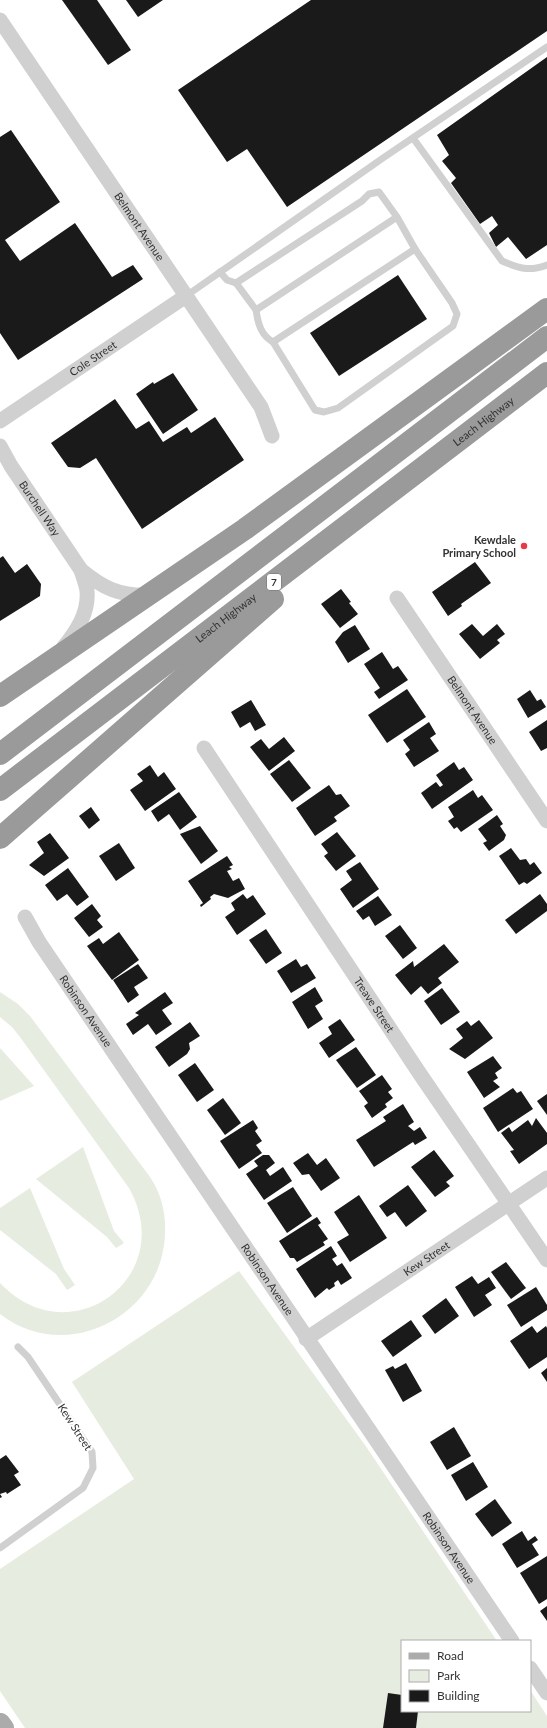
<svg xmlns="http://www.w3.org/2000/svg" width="547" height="1728" viewBox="0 0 547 1728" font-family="Lato,sans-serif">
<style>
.green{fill:#e6ecdf}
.building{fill:#1a1a1a}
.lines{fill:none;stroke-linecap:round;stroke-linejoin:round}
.service{stroke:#d0d0d0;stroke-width:7}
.minor{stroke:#d0d0d0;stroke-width:15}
.primary{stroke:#ababab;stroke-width:22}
.motorway{stroke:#9a9a9a;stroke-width:22}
.poi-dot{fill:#e63946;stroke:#fff;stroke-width:1.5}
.labels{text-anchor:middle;stroke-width:4;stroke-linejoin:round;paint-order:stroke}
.shield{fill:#fff;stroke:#707070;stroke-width:1}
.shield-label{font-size:10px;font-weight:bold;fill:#333}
.street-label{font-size:11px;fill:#333;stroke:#fff}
.poi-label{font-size:11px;font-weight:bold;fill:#333;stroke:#fff;text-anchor:end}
</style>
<rect width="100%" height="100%" fill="#fff"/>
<g class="green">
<path d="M 0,992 L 18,1004 L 30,1016 L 150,1177 C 161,1193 166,1213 165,1232 C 164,1315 67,1366 0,1314 L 0,1283 C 70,1357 179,1277 129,1188 L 20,1037 L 12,1027 L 0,1017 Z"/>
<polygon points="0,1048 34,1086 0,1101"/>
<polygon points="83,1147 114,1231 124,1243 116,1248 107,1237 36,1179"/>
<polygon points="30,1188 64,1269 75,1285 67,1290 56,1274 0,1230 0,1208"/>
<polygon points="239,1271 365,1445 497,1641 402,1641 402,1711 530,1711 530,1690 547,1716 547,1728 25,1728 0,1691 0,1569 134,1479 72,1382"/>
</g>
<g class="building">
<polygon points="62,0 97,0 131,50 108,65"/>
<polygon points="126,0 163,0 138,17"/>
<polygon points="311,0 547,0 547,31 287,207 247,149 227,162 178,90"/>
<polygon points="547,57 547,245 526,259 508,237 496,247 489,233 498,225 492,216 480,224 451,183 456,178 442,161 449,155 437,135"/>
<polygon points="11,130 60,202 5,240 20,261 75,223 112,277 133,265 143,279 18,360 0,333 0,137"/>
<polygon points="398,275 427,319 339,376 310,333"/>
<polygon points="173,373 198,410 163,434 136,394 153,382 154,384"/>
<polygon points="115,399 136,429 149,421 163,442 187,427 191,433 215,417 244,460 142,529 96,458 80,468 68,467 51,443"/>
<polygon points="3,556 15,573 27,564 41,584 40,596 0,621 0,558"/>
<polygon points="475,562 491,583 461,604 462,606 448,616 432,592"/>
<polygon points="341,589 351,602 349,603 358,614 340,628 321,604"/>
<polygon points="472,624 483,636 497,624 505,634 497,640 500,643 480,659 459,634"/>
<polygon points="355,625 370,649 348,663 335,642 343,632"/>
<polygon points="382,652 393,669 398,666 408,680 379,699 374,692 380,688 364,664"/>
<polygon points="407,689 426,717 387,743 368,715"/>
<polygon points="530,690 537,701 541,699 546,707 528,718 517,699"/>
<polygon points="251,700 266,725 255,731 250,722 240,728 231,712"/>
<polygon points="547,720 547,748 541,751 529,732"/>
<polygon points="429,722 436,734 430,738 439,751 414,767 405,754 410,750 403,740"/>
<polygon points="284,737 295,751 269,771 250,747 261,739 269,749"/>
<polygon points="289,760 311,788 292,802 270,774"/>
<polygon points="454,762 459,770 464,767 473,780 432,809 421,793 436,782 440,787 443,785 436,775"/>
<polygon points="150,765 158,777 164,772 176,789 145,811 130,790 143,781 137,774"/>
<polygon points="329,785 336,795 341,794 350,806 334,817 337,821 315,836 296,808"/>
<polygon points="473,790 478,798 482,795 493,810 461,832 457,827 454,829 448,821 454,817 448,807"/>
<polygon points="179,792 197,817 180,830 169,814 158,822 151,811"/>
<polygon points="91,807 100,820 89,829 79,816"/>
<polygon points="497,815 503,824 500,826 506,835 504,840 489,851 483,843 487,841 478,829"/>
<polygon points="200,826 218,851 201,864 180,834"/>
<polygon points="337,832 356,856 336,871 324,856 328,853 321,844"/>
<polygon points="50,833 69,858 44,876 29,865 44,853 37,842"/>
<polygon points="119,843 135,868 116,881 99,856"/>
<polygon points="511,848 520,860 526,859 530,865 534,862 542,873 527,884 524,882 519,885 499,856"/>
<polygon points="227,856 233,865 229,867 232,869 227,871 233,881 239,878 245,889 228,898 214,894 210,897 211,899 201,907 200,905 203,903 188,881"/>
<polygon points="360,862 379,889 353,908 340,889 352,880 346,871"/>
<polygon points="68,868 89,897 77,906 67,894 57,901 45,885"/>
<polygon points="243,894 247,899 253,895 266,914 237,935 225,917 235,910 231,903"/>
<polygon points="540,894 547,904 547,911 516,934 505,920"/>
<polygon points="378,896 392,915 375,926 369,916 363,920 356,911"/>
<polygon points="92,904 101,916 97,920 103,927 89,937 74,918"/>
<polygon points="400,925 417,948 403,959 385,936"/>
<polygon points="266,929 282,953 266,964 249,940"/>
<polygon points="119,932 139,960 112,980 87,946 99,938 103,944"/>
<polygon points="444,944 459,962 438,978 442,983 428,994 421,986 411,995 395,975 413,961 414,967"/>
<polygon points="296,959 301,967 307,964 316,978 291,993 277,971"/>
<polygon points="138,964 148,978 134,987 139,995 128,1003 113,980"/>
<polygon points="315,987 323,1001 315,1006 323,1019 308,1029 292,1002"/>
<polygon points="442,988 460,1012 441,1025 424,1001"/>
<polygon points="165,992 173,1003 162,1010 172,1024 156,1035 148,1024 133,1035 126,1024 139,1015 135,1013"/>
<polygon points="340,1019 355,1040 329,1058 319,1043 332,1034 328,1027"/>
<polygon points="479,1020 493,1038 465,1059 449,1049 463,1038 456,1029 467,1021 471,1026"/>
<polygon points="190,1022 200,1036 189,1043 190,1049 187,1054 169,1067 155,1047"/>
<polygon points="356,1047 376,1075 357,1088 336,1060"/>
<polygon points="493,1056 502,1068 495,1073 498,1078 493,1081 500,1087 484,1098 467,1072"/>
<polygon points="195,1063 214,1090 197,1102 178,1075"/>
<polygon points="382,1075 392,1089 388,1092 393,1098 385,1104 387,1107 372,1118 364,1106 368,1103 359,1091"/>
<polygon points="513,1088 517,1093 521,1091 533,1109 498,1132 483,1108"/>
<polygon points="547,1094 547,1115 537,1101"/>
<polygon points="223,1098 241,1123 225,1135 207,1110"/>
<polygon points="403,1104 414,1122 408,1126 414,1131 420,1127 427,1138 415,1145 413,1142 374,1167 356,1140 386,1121 383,1117"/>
<polygon points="536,1118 547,1133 547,1144 519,1164 510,1151 514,1150 501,1133 509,1127 512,1132 528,1120 532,1126"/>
<polygon points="253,1120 258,1128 255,1131 262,1141 256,1145 262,1153 239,1169 220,1141"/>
<polygon points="434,1150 454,1176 446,1182 450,1186 435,1197 411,1167"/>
<polygon points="308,1153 317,1165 326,1158 340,1178 321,1191 309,1174 302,1175 293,1163"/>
<polygon points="263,1155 269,1155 275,1163 266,1170 270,1176 283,1167 292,1181 264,1200 246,1174 258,1166 254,1161"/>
<polygon points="408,1185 427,1211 406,1227 395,1212 387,1217 379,1206"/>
<polygon points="293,1187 312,1216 287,1233 267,1203"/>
<polygon points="359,1195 387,1238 350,1262 337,1242 349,1235 334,1212"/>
<polygon points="317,1217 321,1223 318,1225 328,1239 323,1242 325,1245 297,1262 294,1258 290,1258 279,1241"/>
<polygon points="331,1246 337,1256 332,1259 337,1266 342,1263 352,1278 341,1285 338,1280 334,1283 335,1286 329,1290 327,1288 315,1298 296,1269"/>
<polygon points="506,1262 526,1288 511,1299 491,1272"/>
<polygon points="472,1276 478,1284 489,1277 496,1288 485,1295 492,1305 474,1317 455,1287"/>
<polygon points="536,1287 547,1305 547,1310 521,1327 507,1305"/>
<polygon points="446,1298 459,1316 435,1334 422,1316"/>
<polygon points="411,1320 422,1336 393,1357 381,1341"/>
<polygon points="532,1326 537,1333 546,1326 547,1328 547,1357 529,1369 510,1341"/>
<polygon points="406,1363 422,1391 403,1402 385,1370 393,1366 395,1369"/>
<polygon points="547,1368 547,1382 541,1373"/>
<polygon points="454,1427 471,1456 447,1470 430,1442"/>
<polygon points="6,1455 19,1472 14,1475 21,1485 7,1494 6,1492 0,1494 2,1497 0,1498 0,1459"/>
<polygon points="473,1462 488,1487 466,1501 451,1475"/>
<polygon points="495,1499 512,1523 492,1537 475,1514"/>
<polygon points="522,1531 528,1541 535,1536 538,1540 532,1544 539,1555 517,1568 502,1544"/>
<polygon points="547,1556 547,1599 539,1604 520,1573"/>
<polygon points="547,1606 547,1621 540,1611"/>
<polygon points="388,1693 402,1695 402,1711 418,1711 416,1728 383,1728"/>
</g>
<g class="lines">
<g class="service">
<path d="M 413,138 L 502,261 C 519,268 529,272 547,265"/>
<path d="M 220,272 L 227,280 L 236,283 L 362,201 L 369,194 L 379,192 L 397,217 L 256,310 C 258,324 261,335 273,342 L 415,249 L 397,217"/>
<polyline points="236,283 256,310"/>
<polyline points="186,296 383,158 547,47"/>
<polyline points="273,342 315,410 324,412 338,408 453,326 457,314 452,303 415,249"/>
<polyline points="0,1548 83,1488 93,1468 92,1452 28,1357 18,1347"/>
</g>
<g class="minor">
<path id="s1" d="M 0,20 L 261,407 L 272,436"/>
<path id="s2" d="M 0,421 L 186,296"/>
<path id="s3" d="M 0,446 L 11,466 L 81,570 C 83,577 86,584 87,591 C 89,613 76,632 63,648"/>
<path d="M 81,570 C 103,588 119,596 149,595"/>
<path id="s4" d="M 397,598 L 547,821"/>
<path id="s5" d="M 204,748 L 420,1074 L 547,1260"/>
<path id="s6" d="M 25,917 L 39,942 L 512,1641"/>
<path id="s7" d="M 306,1339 L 547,1178"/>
<polyline points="530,1668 547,1693"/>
</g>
<polyline class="primary" points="0,1724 3,1728"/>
<g class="motorway">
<polyline points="0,696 245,529 547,309"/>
<polyline points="0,754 547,337"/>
<path id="s8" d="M 0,790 L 547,373"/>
<polyline points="0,838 273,599"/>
</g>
</g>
<circle class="poi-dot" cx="524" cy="546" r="4"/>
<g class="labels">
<rect class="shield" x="267" y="574" width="14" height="16" rx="3"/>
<g class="shield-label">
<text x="274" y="586">7</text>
</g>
<g class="street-label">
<text dy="4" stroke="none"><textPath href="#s1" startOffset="249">Belmont Avenue</textPath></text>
<text dy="4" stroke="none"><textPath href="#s2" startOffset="112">Cole Street</textPath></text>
<text dy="4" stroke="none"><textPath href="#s8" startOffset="608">Leach Highway</textPath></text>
<text dy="4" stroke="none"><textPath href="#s3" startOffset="74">Burchell Way</textPath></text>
<text dy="4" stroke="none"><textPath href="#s8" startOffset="284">Leach Highway</textPath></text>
<text dy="4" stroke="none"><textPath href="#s4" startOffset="135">Belmont Avenue</textPath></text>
<text dy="4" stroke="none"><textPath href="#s5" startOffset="308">Treave Street</textPath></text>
<text dy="4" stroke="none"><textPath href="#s6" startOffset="112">Robinson Avenue</textPath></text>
<text dy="4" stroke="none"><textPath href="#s7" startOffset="145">Kew Street</textPath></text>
<text dy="4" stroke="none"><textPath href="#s6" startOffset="436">Robinson Avenue</textPath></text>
<text transform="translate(75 1427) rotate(57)" y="4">Kew Street</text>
<text dy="4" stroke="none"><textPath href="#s6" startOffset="760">Robinson Avenue</textPath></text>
</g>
<g class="poi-label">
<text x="516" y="544">Kewdale<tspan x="516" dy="13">Primary School</tspan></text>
</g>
</g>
<rect x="401" y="1640" width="130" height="72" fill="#ffffff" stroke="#adadad"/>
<rect x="409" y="1653" width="20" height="6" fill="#ababab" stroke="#adadad"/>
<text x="437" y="1660" font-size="12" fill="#333333">Road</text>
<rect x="409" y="1670" width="20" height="12" fill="#e6ecdf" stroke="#adadad"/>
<text x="437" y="1680" font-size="12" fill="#333333">Park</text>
<rect x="409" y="1690" width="20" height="12" fill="#1a1a1a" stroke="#adadad"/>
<text x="437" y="1700" font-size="12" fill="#333333">Building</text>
</svg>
